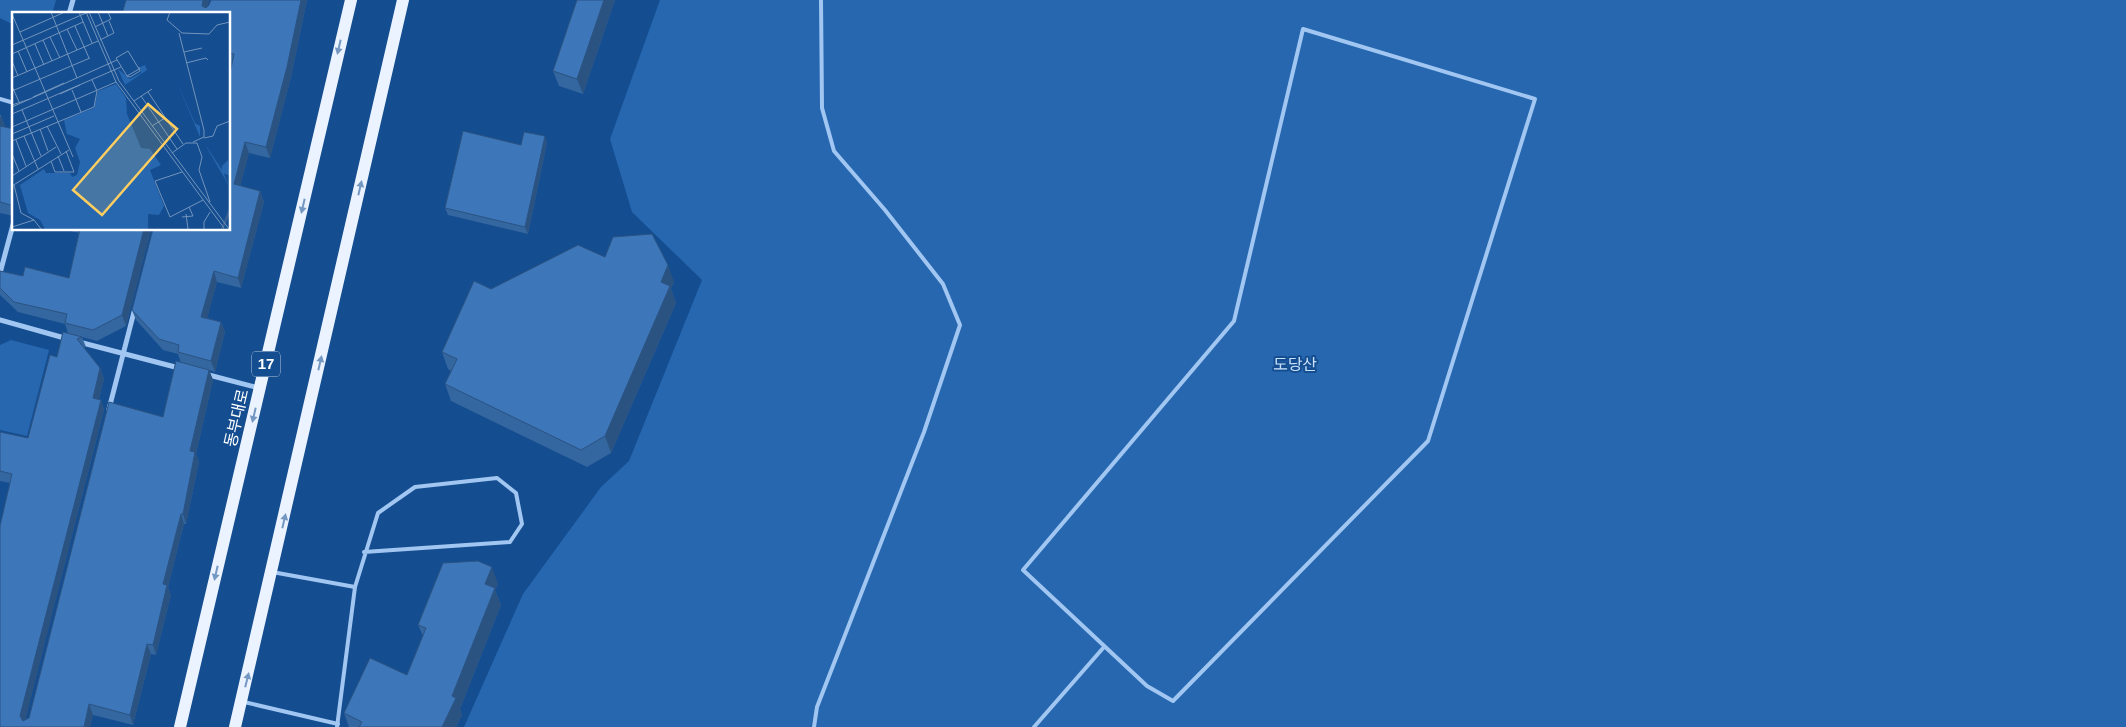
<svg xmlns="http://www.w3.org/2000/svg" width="2126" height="727" viewBox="0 0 2126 727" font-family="Helvetica,'Noto Sans KR',sans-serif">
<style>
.green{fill:#2667af}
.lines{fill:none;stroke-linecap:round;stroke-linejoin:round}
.lane{stroke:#a0c6f1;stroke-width:4}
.street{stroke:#a0c6f1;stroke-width:5}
.primary{stroke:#eaf3ff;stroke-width:12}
.wall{fill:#34669f}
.shaded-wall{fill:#2b5382}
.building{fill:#3d77b9;stroke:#2b5382}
.oneway{fill:#7498c2}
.labels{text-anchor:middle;stroke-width:4;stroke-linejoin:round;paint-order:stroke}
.shield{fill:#144d90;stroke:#b8cade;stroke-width:1}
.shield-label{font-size:15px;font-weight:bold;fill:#fff}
.park-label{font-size:16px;fill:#c7e0fc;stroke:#144d90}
.street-label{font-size:16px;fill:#fff;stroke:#144d90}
.inset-river{fill:none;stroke:#366091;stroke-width:2.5}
.inset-road{fill:none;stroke:#7294bc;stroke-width:1}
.view{fill:#ffce60;fill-opacity:0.15;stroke:#ffce60;stroke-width:2.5}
.inset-edge{fill:none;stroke:#fff;stroke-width:2.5}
</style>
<rect width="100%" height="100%" fill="#144d90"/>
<g class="green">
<polygon points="0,0 56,0 52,14 14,14 14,25 0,18"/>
<polygon points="660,0 2126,0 2126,727 464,727 523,594 601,487 629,461 702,280 632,212 610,139"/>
<polygon points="11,340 49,350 27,436 0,430 0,345"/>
</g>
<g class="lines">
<g class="lane">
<polygon points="1303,29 1535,99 1428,441 1173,701 1147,686 1023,570 1234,321"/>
<polyline points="0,99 14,103"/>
<polyline points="272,572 355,587"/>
<polyline points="244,702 338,724"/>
<polyline points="337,727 355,587 378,513 415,487 497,478 516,493 522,524 510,542 364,552"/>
<polyline points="814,727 817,707 924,432 960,325 943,284 885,210 834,151 822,108 821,0"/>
<polyline points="1034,727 1104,647"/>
</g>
<g class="street">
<polyline points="69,14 73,0"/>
<polyline points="0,273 14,221"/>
<polyline points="0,320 68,339"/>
<polyline points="79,342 179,368"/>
<polyline points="205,374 259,388"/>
<polyline points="109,409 135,308"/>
</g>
<g class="primary">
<polyline points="180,727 351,0"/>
<polyline points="235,727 403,0"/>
</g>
</g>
<g class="wall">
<polygon points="126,0 209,0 207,6 209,5 211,0 307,0 291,77 270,158 249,153 240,186 260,191 264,202 241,288 217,282 207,318 221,322 225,332 215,372 209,370 213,380 196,454 199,462 186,524 184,524 168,587 171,595 156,655 151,654 133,725 93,715 90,727 0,727 0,526 10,483 0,481 0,432 28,438 50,355 57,357 63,332 68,333 65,324 18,312 0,295 0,271 23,276 25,267 69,278 79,233 63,229 151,229 126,326 97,341 82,337 86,347 84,348 100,368 104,379 99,399 101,400 104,410 25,719 29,718 109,402 163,417 176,361 181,363 178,354 163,350 136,320 132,310 153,229 229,229 229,78 232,63 229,63 229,14 122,14"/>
<polygon points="577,0 615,0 583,94 559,86 553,71"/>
<polygon points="0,115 1,115 5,127 14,129 14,216 0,213"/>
<polygon points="547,143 528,234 448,215 445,208"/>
<polygon points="605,257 674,282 671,289 676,303 611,453 587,467 451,401 445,384 451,371 448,369 442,352 491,289"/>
<polygon points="498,584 495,590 501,605 460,709 462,715 456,727 349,727 344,713 407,675 423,636 418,625"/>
</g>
<g class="shaded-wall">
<polygon points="203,0 209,0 206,14 202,6"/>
<polygon points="301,0 307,0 291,77 270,158 266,147"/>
<polygon points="604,0 615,0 583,94 577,79"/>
<polygon points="1,115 5,126 2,136 0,130 0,120"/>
<polygon points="545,136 547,143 528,234 525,227"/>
<polygon points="245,142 249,153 238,195 234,184"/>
<polygon points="260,191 264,202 241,288 238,278"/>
<polygon points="144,229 151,229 126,326 122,315"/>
<polygon points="668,265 674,282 671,289 676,303 611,453 605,436 661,282"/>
<polygon points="214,271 217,282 205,327 201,317"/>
<polygon points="221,322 225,332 215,372 211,361"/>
<polygon points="100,368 104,379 97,408 93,398"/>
<polygon points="209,370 213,380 196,454 199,462 186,524 183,514 190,451"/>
<polygon points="101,400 104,410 24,726 20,716"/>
<polygon points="181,514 184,524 168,587 171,595 156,655 153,645 163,584"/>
<polygon points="492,567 498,584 495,590 501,605 460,709 462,715 456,727 442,727 485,584"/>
<polygon points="147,644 151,654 133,725 130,715"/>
<polygon points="89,704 93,715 90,727 84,727"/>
</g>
<g class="building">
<polygon points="126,0 203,0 202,6 206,8 209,5 211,0 301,0 287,67 266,147 245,142 234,184 260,191 238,278 214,271 201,317 221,322 211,361 178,352 179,345 159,339 132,310 153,229 229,229 229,78 234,54 229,53 229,14 122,14"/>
<polygon points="577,0 604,0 577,79 553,71"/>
<polygon points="0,126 14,129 14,206 0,202"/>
<polygon points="463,131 521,145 524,132 545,136 525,227 445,208"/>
<polygon points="80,229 144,229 122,315 93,330 65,323 67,314 14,302 0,288 0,271 23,276 25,267 69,278"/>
<polygon points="652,234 668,265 661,282 670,286 605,436 581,450 445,384 457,359 442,352 474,281 491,289 578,245 605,257 613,237"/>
<polygon points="63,332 82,337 77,339 100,368 93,398 101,400 20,716 23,721 29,718 109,402 163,417 176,361 209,370 190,451 195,452 183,514 181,514 163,584 167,585 153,645 147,644 130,715 89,704 84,727 0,727 0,526 12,474 0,471 0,432 28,438 50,355 57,357"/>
<polygon points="478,561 492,567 485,584 495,588 452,696 456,698 442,727 359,727 362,722 344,713 370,658 407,675 426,628 418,625 443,563"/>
</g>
<defs><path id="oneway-solid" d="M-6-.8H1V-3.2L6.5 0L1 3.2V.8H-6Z" transform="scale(1.25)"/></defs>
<g class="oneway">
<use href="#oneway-solid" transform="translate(339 47) rotate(103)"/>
<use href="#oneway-solid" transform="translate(360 188) rotate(-77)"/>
<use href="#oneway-solid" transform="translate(303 206) rotate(103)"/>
<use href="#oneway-solid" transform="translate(320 363) rotate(-77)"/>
<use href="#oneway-solid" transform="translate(254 415) rotate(103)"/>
<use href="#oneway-solid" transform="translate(284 521) rotate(-77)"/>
<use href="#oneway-solid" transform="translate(216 573) rotate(103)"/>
<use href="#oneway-solid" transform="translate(247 680) rotate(-76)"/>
</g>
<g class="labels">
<rect class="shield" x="252" y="351.5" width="28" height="25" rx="4"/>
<g class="shield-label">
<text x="266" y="369">17</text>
</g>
<g class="park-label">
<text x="1295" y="370">도당산</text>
</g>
<g class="street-label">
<text transform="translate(236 418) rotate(-77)" y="6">동부대로</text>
</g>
</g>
<g transform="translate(12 12)">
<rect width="218" height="218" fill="#144d90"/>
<path d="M 133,53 L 135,58 L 113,73 L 106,57 L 118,67 L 129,61 L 128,55 ZM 163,66 L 183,111 L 188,114 L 188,125 ZM 104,72 L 114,86 L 115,102 L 129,136 L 138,137 L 149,153 L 138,158 L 152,194 L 147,203 L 136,202 L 136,217 L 33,217 L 28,208 L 16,201 L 8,173 L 32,157 L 34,161 L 58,161 L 60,165 L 65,163 L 68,150 L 63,136 L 68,127 L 55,122 L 52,108 L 82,96 L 86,79 ZM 191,129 L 210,158 L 210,154 L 216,148 L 217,163 L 212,162 L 217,174 Z" fill="#2667af"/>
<path class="inset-river" d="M 210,217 L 218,198"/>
<path class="inset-road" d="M 39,0 L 65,66M 67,0 L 80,31M 74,0 L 104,70 L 212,216M 77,0 L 107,69 L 217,217M 86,0 L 96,24M 158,0 L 155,8 L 170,21 L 197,22 L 205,13 L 218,10M 0,2 L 61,145M 63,14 L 77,46M 83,15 L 99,7 L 96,0M 55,17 L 65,38M 8,20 L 53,0M 167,21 L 192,118 L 192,125 L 181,130M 38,25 L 48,46M 31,28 L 40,49M 88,28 L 102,21 L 97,9M 23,32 L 32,53M 0,33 L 74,1M 6,39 L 15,60M 116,39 L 127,57 L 115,64 L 104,46 ZM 172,40 L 190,36M 0,42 L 71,10M 0,49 L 6,64M 174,51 L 194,46 L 196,48M 115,64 L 118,65 L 128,59 L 127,55M 0,66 L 86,29M 0,74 L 7,90M 60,78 L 69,100M 0,79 L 78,46M 136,80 L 171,132M 48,82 L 68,73M 129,84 L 165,137M 21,85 L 52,71M 122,89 L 140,77M 0,93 L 18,87M 0,95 L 105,48M 10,98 L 29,144M 0,102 L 109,55M 35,114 L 49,142M 140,114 L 153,106M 0,115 L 104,70M 28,117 L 36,139M 0,122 L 42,104M 12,124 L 26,157M 192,126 L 201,124 L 205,114 L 218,109M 4,128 L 14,154M 0,129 L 82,95 L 85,79 L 80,68M 160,141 L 174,131 L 185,131 L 190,145 L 187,158 L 198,190M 0,142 L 7,159M 46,144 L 52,159M 39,149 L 43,160 L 62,160 L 54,139M 170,160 L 143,169 L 158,205 L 191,188M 0,164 L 44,135M 2,173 L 9,201 L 22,208 L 29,217M 0,174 L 57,138M 174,202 L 176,217M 170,205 L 181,204 L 177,195M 0,215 L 22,208M 192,217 L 192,210 L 198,200"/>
<path class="view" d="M 136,92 L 165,117 L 90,203 L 61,178 Z"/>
<rect width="218" height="218" class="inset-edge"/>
</g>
</svg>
